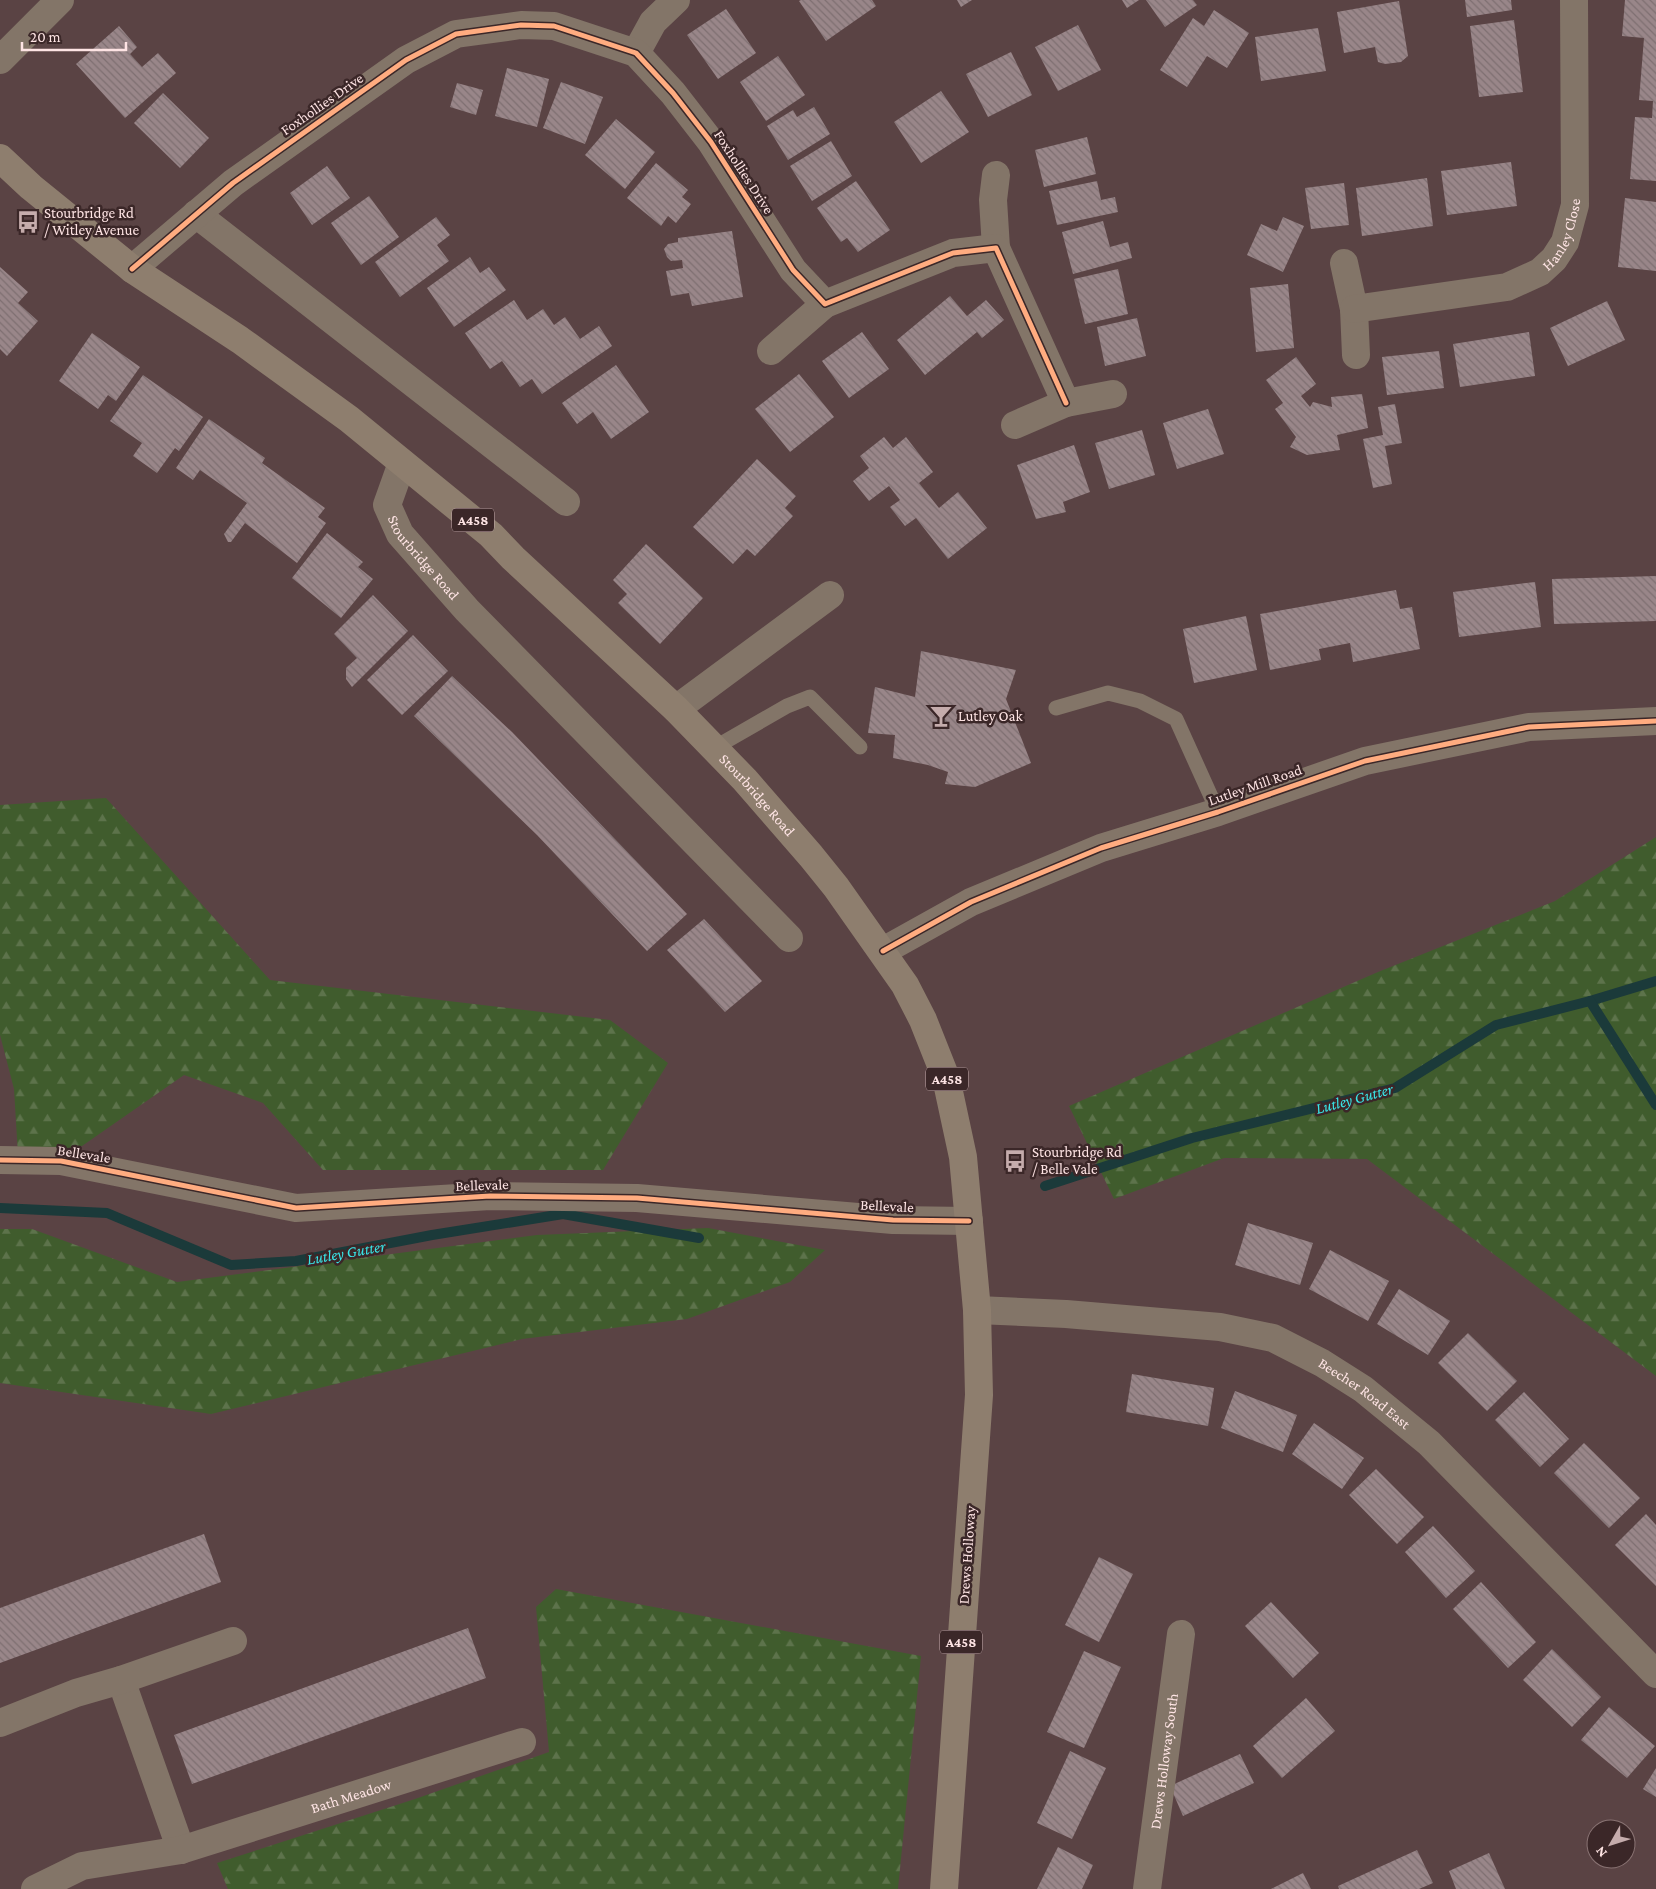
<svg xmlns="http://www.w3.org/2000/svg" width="1656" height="1889" viewBox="0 0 1656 1889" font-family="'Crimson Pro',serif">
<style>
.forest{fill:url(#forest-firs)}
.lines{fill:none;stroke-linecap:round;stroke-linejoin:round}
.stream{stroke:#1b3a3a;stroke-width:10}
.building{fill:url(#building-back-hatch)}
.service{stroke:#837568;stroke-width:15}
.minor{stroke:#837568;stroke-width:28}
.tertiary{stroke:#837568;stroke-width:28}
.trunk{stroke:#8e7e6e;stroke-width:28}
.cycleway-casing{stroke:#3b2728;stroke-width:8}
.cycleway{stroke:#ffac80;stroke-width:5}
.labels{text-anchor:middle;stroke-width:5;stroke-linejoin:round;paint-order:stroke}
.shield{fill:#3b2728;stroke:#c4abac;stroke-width:1}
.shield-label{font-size:14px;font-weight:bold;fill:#fee4e4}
.street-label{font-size:15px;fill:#fee4e4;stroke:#3b2728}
.poi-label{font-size:15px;fill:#fee4e4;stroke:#3b2728;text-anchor:start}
.water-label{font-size:16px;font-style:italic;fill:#39e7e9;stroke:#3b2728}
</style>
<defs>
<pattern id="forest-firs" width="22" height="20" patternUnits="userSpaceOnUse" patternTransform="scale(1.25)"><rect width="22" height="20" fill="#405c2d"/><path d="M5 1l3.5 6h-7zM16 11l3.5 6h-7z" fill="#5d734b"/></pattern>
<pattern id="building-back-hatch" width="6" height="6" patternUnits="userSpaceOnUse" patternTransform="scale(1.25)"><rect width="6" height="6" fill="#998689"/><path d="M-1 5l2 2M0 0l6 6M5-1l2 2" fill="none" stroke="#7e6f71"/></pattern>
</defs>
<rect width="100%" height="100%" fill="#5a4344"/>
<g class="forest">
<polygon points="106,798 270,980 610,1020 668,1063 603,1170 323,1170 263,1103 184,1075 82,1146 18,1155 14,1089 0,1035 0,805"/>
<polygon points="1656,837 1656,1376 1367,1159 1224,1158 1114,1199 1069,1106 1378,972 1555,901"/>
<polygon points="708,1228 825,1250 790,1282 687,1319 522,1339 211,1414 0,1383 0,1229 32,1229 177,1282 537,1235"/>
<polygon points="556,1589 921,1656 898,1889 228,1889 217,1863 415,1799 549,1752 536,1607"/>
</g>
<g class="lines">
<g class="stream">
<polyline points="1590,1001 1656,981"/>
<polyline points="1045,1186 1192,1138 1395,1088 1496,1025 1590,1001 1656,1105"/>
<polyline points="0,1208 107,1213 231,1265 296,1261 432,1235 563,1214 699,1238"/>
</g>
</g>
<g class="building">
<polygon points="801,0 872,0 876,6 826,41 799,1"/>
<polygon points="957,0 972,0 961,7"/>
<polygon points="1122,0 1139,0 1127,8"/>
<polygon points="1146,0 1193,0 1197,5 1165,27"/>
<polygon points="1465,0 1511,0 1512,10 1467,17"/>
<polygon points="1625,0 1656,0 1656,181 1630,179 1635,117 1652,118 1653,101 1639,100 1644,38 1622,36"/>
<polygon points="1399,1 1408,56 1401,62 1385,64 1378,62 1375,47 1344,53 1337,12"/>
<polygon points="726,9 756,53 718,79 687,35"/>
<polygon points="1214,10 1249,33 1227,68 1207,56 1187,87 1160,70 1193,18 1204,26"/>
<polygon points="1514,20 1523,92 1479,97 1470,26"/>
<polygon points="1078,25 1101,70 1058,91 1035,47"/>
<polygon points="119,26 137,47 130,54 142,67 158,53 176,73 125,118 76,64"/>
<polygon points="1318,28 1326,71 1261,81 1255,37"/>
<polygon points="1011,52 1032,95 988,117 966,74"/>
<polygon points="778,56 805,95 766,121 740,82"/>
<polygon points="507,68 549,79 537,127 495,116"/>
<polygon points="561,82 603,97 585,144 543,128"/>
<polygon points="457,83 483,90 476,115 450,107"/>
<polygon points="941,91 969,132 921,163 894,122"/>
<polygon points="163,93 209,138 180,168 134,123"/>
<polygon points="814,107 830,134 788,160 767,126 793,110 797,117"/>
<polygon points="616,119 655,152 625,189 585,155"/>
<polygon points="1087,137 1096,174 1044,187 1035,150"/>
<polygon points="831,141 852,176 812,201 790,166"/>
<polygon points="1511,162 1517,206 1447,215 1441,171"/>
<polygon points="656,163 688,190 682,197 691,204 676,223 668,216 661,226 627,198"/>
<polygon points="327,166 350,198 312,225 290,193"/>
<polygon points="1427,178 1433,226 1362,236 1356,188"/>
<polygon points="856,181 890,230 858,252 847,238 841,242 817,208"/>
<polygon points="1097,181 1101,200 1115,197 1118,212 1057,225 1049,191"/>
<polygon points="1344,183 1349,225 1311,229 1305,188"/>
<polygon points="369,196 399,237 361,265 331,223"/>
<polygon points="1625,198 1656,202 1656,271 1618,267"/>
<polygon points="436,217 450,235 437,245 449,261 400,297 375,262"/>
<polygon points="1283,217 1304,226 1283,272 1247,255 1261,224 1277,231"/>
<polygon points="1103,221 1110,247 1128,242 1132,258 1073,274 1062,232"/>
<polygon points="732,231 743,297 692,306 689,293 671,296 666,271 683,268 682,260 671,261 667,257 664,249 668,244 678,242 678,238"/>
<polygon points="470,257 480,273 489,267 506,290 454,327 427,288"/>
<polygon points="0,267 28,292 18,303 38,321 7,356 0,349"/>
<polygon points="1118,269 1128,314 1085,324 1074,279"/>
<polygon points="1288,284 1294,348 1256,352 1250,288"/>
<polygon points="950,296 967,316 986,300 1004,320 982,338 977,332 925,375 897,340"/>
<polygon points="514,300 527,320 543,309 554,325 565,317 580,339 599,326 612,346 542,394 532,379 520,387 502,361 490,369 465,333"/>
<polygon points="1607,301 1625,340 1568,366 1550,328"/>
<polygon points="1137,318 1146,356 1105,366 1097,327"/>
<polygon points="862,332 889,369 849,398 822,361"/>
<polygon points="1529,332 1535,376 1460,387 1453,344"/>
<polygon points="92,333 140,367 116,401 108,395 98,409 59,381"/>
<polygon points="1439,351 1444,388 1387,395 1382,357"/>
<polygon points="1296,357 1316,384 1301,396 1310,407 1313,402 1332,407 1331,397 1362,394 1368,428 1337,435 1340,450 1307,455 1290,447 1296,437 1275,409 1283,403 1266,380"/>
<polygon points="616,365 649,412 611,439 593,412 577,424 562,403"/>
<polygon points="799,374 834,417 790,452 755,409"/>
<polygon points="143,375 203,417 179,451 175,448 157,473 133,456 142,443 110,421"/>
<polygon points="1395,404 1402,443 1385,446 1392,484 1373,488 1363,439 1383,435 1378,407"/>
<polygon points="1208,409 1224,454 1177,469 1163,423"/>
<polygon points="209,419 265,458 262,463 325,508 318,517 326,523 297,563 245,523 231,542 228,542 224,534 247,503 200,470 193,480 176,468"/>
<polygon points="1142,430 1155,475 1109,489 1095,443"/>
<polygon points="884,437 893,448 906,437 933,472 919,483 939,508 958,492 987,528 948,559 916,518 905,526 890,507 900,500 889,486 869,501 853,481 869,468 860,456"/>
<polygon points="1074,445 1090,492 1063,502 1066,512 1036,519 1017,465"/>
<polygon points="757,459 796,496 785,508 793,516 755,556 747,549 733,564 693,527"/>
<polygon points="327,533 363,562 358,567 373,579 341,618 292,578"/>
<polygon points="646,544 703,598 660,644 618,603 627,594 613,580"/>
<polygon points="1656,576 1656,621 1554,624 1552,579"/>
<polygon points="1535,582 1541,627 1459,637 1453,592"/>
<polygon points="1396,590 1400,609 1412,607 1420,649 1353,662 1350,643 1319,649 1321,660 1270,670 1260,614"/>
<polygon points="373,595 408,631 352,687 346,679 346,668 357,658 334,634"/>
<polygon points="1246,616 1257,670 1194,683 1183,629"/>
<polygon points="413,635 448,671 402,715 367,680"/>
<polygon points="921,651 1016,670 1006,699 1031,763 975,787 945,784 948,772 928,765 893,758 895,735 868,733 875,687 915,697"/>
<polygon points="452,676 512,732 687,914 647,951 537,835 414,716"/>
<polygon points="704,919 762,981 725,1012 667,950"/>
<polygon points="1248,1223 1313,1243 1300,1285 1235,1265"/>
<polygon points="1330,1250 1389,1281 1368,1321 1309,1289"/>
<polygon points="1399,1289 1450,1321 1428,1355 1377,1324"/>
<polygon points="1468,1333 1517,1381 1487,1411 1438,1363"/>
<polygon points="1132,1374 1214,1388 1208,1426 1126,1412"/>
<polygon points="1235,1391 1297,1415 1283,1452 1221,1428"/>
<polygon points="1524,1392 1569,1439 1540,1467 1495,1420"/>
<polygon points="1314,1423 1364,1458 1342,1489 1292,1454"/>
<polygon points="1584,1443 1640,1498 1609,1528 1554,1473"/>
<polygon points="1376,1469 1424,1517 1397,1544 1349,1495"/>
<polygon points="1646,1514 1656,1525 1656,1586 1615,1545"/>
<polygon points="1433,1526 1475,1571 1446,1598 1405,1552"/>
<polygon points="204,1534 221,1582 0,1663 0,1608"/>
<polygon points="1099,1557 1133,1574 1099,1642 1065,1625"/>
<polygon points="1481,1582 1536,1642 1508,1668 1453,1609"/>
<polygon points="1271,1602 1319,1653 1293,1678 1245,1626"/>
<polygon points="468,1628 486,1678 192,1784 174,1735"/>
<polygon points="1552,1649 1601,1697 1572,1727 1523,1680"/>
<polygon points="1084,1651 1121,1667 1084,1748 1047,1732"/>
<polygon points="1306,1698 1335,1731 1282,1778 1253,1746"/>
<polygon points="1609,1707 1655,1746 1627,1778 1581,1740"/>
<polygon points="1070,1751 1106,1768 1072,1839 1037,1823"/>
<polygon points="1240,1754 1254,1783 1183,1816 1170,1786"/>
<polygon points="1656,1768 1656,1797 1643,1789"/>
<polygon points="1058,1847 1093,1865 1082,1889 1037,1889"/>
<polygon points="1417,1850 1433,1883 1419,1889 1339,1889 1338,1886"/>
<polygon points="1489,1853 1505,1889 1456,1889 1449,1871"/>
<polygon points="1303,1873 1311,1889 1271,1889"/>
</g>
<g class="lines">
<g class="service">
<polyline points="1056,708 1108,693 1140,701 1176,719 1218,812"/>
<polyline points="714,748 787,706 810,697 860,747"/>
</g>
<g class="minor">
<polyline points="636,53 653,22 676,0"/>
<polyline points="0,60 60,0"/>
<polyline points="996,175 993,200 996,248"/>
<polyline points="196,214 566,502"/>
<polyline points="1344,263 1354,309 1356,355"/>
<polyline points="132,269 233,183 406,60 456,34 521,25 554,26 636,53 673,93 711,142 793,270 825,304 953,253 996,248 1066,403"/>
<path id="s1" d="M 1354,309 L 1507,287 L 1540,272 L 1554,259 L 1565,242 L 1575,205 L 1574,0"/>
<polyline points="771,351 825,304"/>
<polyline points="1015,425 1066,403 1113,394"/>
<path id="s2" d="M 402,463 L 387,505 L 400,534 L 467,610 L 789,938"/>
<polyline points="676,709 830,595"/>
<polyline points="121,1680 181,1850"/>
<polyline points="0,1723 76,1693 121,1680 233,1641"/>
<path id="s3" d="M 35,1889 L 82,1866 L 181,1850 L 522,1742"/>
<path id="s4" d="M 1147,1889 L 1181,1634"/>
</g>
<g class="tertiary">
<polyline points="883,951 971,902 1101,848 1218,812 1365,761 1529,727 1656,721"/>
<polyline points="0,1160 61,1161 296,1208 490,1196 637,1198 893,1220 969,1221"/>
<path id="s5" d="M 977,1310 L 1066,1314 L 1220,1327 L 1273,1338 L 1322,1363 L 1363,1389 L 1429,1443 L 1656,1674"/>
</g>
<path class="trunk" id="s6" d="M 0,158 L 31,187 L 132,269 L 240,340 L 349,419 L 491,535 L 513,558 L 676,709 L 745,780 L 811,856 L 836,887 L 905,985 L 923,1020 L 946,1078 L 963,1157 L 977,1310 L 979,1395 L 944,1889"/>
<defs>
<g id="cycleway">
<polyline points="132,269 233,183 406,60 456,34 521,25 554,26 636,53 673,93 711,142 793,270 825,304 953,253 996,248 1066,403"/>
<polyline points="883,951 971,902 1101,848 1218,812 1365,761 1529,727 1656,721"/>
<polyline points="0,1160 61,1161 296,1208 490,1196 637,1198 893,1220 969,1221"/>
</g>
</defs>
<use href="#cycleway" class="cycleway-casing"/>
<use href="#cycleway" class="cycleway"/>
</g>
<defs>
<symbol id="bus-bare" viewBox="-9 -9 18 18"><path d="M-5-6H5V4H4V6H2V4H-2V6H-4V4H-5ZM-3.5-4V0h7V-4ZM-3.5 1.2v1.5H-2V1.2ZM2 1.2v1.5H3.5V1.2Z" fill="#c5acac" stroke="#3b2728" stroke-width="2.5" paint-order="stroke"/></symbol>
<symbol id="bar-bare" viewBox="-9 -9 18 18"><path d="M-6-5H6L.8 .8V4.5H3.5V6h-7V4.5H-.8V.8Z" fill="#c5acac" stroke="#3b2728" stroke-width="2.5" paint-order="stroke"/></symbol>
</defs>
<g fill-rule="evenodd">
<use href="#bus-bare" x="12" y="206" width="32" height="32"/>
<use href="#bar-bare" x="925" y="700" width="32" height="32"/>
<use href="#bus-bare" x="999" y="1145" width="32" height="32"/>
</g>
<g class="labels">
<g class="shield">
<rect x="452" y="508.5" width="42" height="23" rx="4"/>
<rect x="926" y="1067.5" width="42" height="23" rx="4"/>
<rect x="940" y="1630.5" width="42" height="23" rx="4"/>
</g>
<g class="shield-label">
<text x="473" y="525">A458</text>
<text x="947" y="1084">A458</text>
<text x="961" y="1647">A458</text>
</g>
<g class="street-label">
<text transform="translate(322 104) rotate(-35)" y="5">Foxhollies Drive</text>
<text transform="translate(744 172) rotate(57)" y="5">Foxhollies Drive</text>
<text dy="5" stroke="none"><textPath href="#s1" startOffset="236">Hanley Close</textPath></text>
<text dy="5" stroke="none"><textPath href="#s2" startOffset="109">Stourbridge Road</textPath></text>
<text transform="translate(1255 785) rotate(-19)" y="5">Lutley Mill Road</text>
<text dy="5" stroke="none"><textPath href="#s6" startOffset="992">Stourbridge Road</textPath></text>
<text transform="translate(84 1154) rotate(9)" y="5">Bellevale</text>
<text transform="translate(482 1185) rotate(-2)" y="5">Bellevale</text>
<text transform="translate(887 1206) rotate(3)" y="5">Bellevale</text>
<text dy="5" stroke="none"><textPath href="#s5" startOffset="405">Beecher Road East</textPath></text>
<text transform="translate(967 1555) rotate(-86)" y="5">Drews Holloway</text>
<text dy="5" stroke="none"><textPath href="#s4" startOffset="129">Drews Holloway South</textPath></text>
<text dy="5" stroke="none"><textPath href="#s3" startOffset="331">Bath Meadow</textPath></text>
</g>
<g class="poi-label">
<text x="44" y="218">Stourbridge Rd<tspan x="44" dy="17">/ Witley Avenue</tspan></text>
<text x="958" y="721">Lutley Oak</text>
<text x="1032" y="1157">Stourbridge Rd<tspan x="1032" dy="17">/ Belle Vale</tspan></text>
</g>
<g class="water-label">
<text transform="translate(1354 1098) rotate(-15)" y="6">Lutley Gutter</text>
<text transform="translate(346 1252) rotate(-10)" y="6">Lutley Gutter</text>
</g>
</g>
<g transform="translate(1611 1844) rotate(231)"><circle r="24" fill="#3b2728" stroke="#897373"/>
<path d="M0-4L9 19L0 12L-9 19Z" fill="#c5acac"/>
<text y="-8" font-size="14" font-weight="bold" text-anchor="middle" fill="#fee4e4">N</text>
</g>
<path d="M22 42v8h104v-8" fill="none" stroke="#fee4e4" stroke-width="2.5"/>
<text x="30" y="42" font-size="15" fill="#fee4e4" stroke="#3b2728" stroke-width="4" paint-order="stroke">20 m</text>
</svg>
